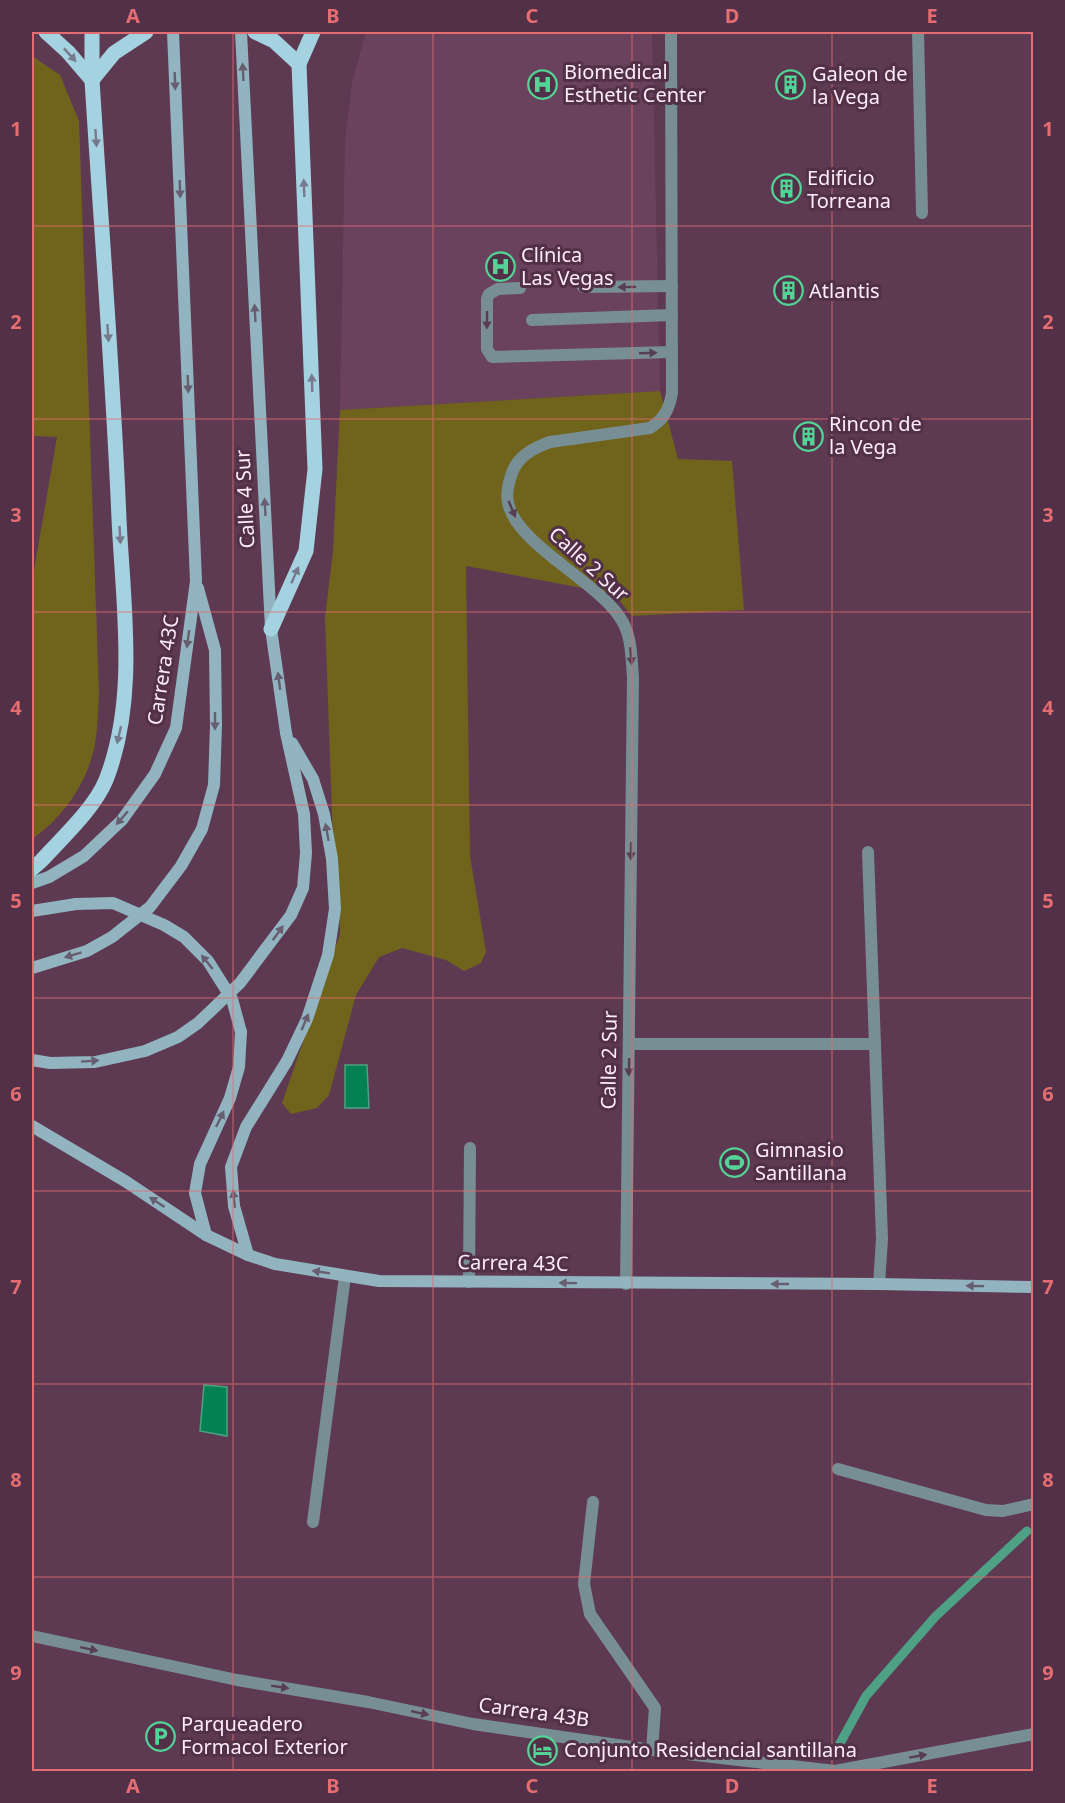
<svg xmlns="http://www.w3.org/2000/svg" width="1065" height="1803" viewBox="0 0 1065 1803" font-family="'Noto Sans',sans-serif">
<style>
.built{fill:#6b425e}
.green{fill:#70631c}
.water{fill:#038152;stroke:#4ea184;stroke-width:1.5}
.lines{fill:none;stroke-linecap:round;stroke-linejoin:round}
.stream{stroke:#4ea184;stroke-width:9}
.lane{stroke:#788e95;stroke-width:12}
.street{stroke:#788e95;stroke-width:12}
.secondary{stroke:#91b4c0;stroke-width:12}
.primary{stroke:#a5d2e0;stroke-width:15}
.secondary-bridge{stroke:#91b4c0;stroke-width:12}
.oneway{fill:#77798c}
.oneway2{fill:#685e71}
.oneway3{fill:#583e53}
.grid{fill:none;stroke:#e46d71;stroke-width:1.5;stroke-opacity:0.55}
.labels{text-anchor:middle;stroke-width:6;stroke-linejoin:round;paint-order:stroke}
.poi-label{font-size:20px;fill:#feedf8;stroke:#523047;text-anchor:start}
.street-label{font-size:20px;fill:#feedf8;stroke:#523047}
.neatline{fill:none;stroke:#e46d71;stroke-width:2}
.grid-label{font-size:20px;text-anchor:middle;font-weight:bold;fill:#e46d71}
</style>
<rect width="100%" height="100%" fill="#5d3a52"/>
<polygon class="built" points="366,32 652,32 660,391 340,410 345,141 352,83"/>
<g class="green">
<path d="M 32,56 L 60,75 L 79,121 L 99,693 C 98,710 98,728 95,744 C 88,782 63,818 32,839 L 32,582 L 57,437 L 32,436 Z"/>
<polygon points="660,391 678,459 732,461 744,610 632,616 614,594 466,566 470,856 486,952 481,963 464,971 446,960 402,948 379,957 356,995 329,1095 317,1108 291,1114 282,1103 340,934 339,884 333,841 325,618 333,551 340,410"/>
</g>
<g class="water">
<polygon points="345,1065 367,1065 369,1108 345,1108"/>
<polygon points="204,1385 227,1387 227,1436 200,1431"/>
</g>
<g class="lines">
<polyline class="stream" points="838,1747 866,1696 935,1617 1027,1531"/>
<g class="lane">
<polyline points="918,32 922,213"/>
<polyline points="583,287 672,286"/>
<polyline points="520,288 498,289 489,294 487,299 487,349 492,357 672,352"/>
<polyline points="532,320 672,315"/>
<polyline points="868,852 882,1239 879,1284"/>
<polyline points="629,1044 875,1044"/>
<polyline points="469,1282 470,1148"/>
<polyline points="838,1469 986,1510 1003,1511 1034,1504"/>
<polyline points="593,1502 584,1584 590,1614 655,1708 652,1750"/>
<polyline points="313,1522 345,1276"/>
</g>
<g class="street">
<path d="M 626,1284 L 633,677 C 631,655 632,634 619,616 C 593,579 517,544 508,503 C 506,494 508,485 511,476 C 516,457 533,448 550,442 L 650,428 C 664,419 669,410 672,393 L 671,32"/>
<polyline points="32,1636 237,1680 368,1702 473,1724 652,1750 835,1771 1034,1734"/>
</g>
<g class="secondary">
<polyline points="32,883 49,877 84,856 122,820 155,774 176,728 196,581 173,32"/>
<polyline points="32,911 76,904"/>
<polyline points="32,968 87,951 112,937 150,907 181,866 202,829 214,785 216,725 215,650 198,588"/>
<polyline points="32,1060 50,1063 95,1062 145,1051 178,1037 198,1023 240,983 291,915 303,888 306,853 304,814 286,733 271,629 241,32"/>
<polyline points="32,1126 125,1181 206,1235 248,1255 275,1264 379,1281 879,1284 1034,1287"/>
<polyline points="206,1235 195,1193 200,1164 230,1098 239,1067 241,1032"/>
<polyline points="248,1255 234,1206 231,1167 246,1127 287,1061 307,1019 328,955 335,909 332,859 324,814 313,779 292,743"/>
</g>
<g class="primary">
<polyline points="46,32 68,52 92,80"/>
<polyline points="255,32 274,41 299,64"/>
<polyline points="92,80 114,53 146,32"/>
<polyline points="271,629 306,551 315,469 299,64 313,32"/>
<path d="M 32,869 L 41,861 C 62,838 94,809 106,780 C 138,698 123,605 119,519 C 113,373 101,226 92,80 L 92,32"/>
</g>
<polyline class="secondary-bridge" points="76,904 113,903 164,925 184,937 208,961 232,999 241,1032"/>
</g>
<defs><path id="oneway-solid" d="M-6-.8H1V-3.2L6.5 0L1 3.2V.8H-6Z" transform="scale(1.5)"/></defs>
<g class="oneway">
<use href="#oneway-solid" transform="translate(70 55) rotate(47)"/>
<use href="#oneway-solid" transform="translate(96 138) rotate(86)"/>
<use href="#oneway-solid" transform="translate(304 188) rotate(-92)"/>
<use href="#oneway-solid" transform="translate(108 333) rotate(86)"/>
<use href="#oneway-solid" transform="translate(312 383) rotate(-92)"/>
<use href="#oneway-solid" transform="translate(120 535) rotate(87)"/>
<use href="#oneway-solid" transform="translate(295 575) rotate(-66)"/>
<use href="#oneway-solid" transform="translate(119 735) rotate(103)"/>
</g>
<g class="oneway2">
<use href="#oneway-solid" transform="translate(243 72) rotate(-93)"/>
<use href="#oneway-solid" transform="translate(175 81) rotate(88)"/>
<use href="#oneway-solid" transform="translate(180 189) rotate(88)"/>
<use href="#oneway-solid" transform="translate(255 313) rotate(-93)"/>
<use href="#oneway-solid" transform="translate(188 384) rotate(88)"/>
<use href="#oneway-solid" transform="translate(265 507) rotate(-93)"/>
<use href="#oneway-solid" transform="translate(188 639) rotate(98)"/>
<use href="#oneway-solid" transform="translate(279 681) rotate(-98)"/>
<use href="#oneway-solid" transform="translate(215 721) rotate(90)"/>
<use href="#oneway-solid" transform="translate(122 818) rotate(131)"/>
<use href="#oneway-solid" transform="translate(327 832) rotate(-100)"/>
<use href="#oneway-solid" transform="translate(278 933) rotate(-54)"/>
<use href="#oneway-solid" transform="translate(73 955) rotate(163)"/>
<use href="#oneway-solid" transform="translate(207 962) rotate(-129)"/>
<use href="#oneway-solid" transform="translate(305 1022) rotate(-67)"/>
<use href="#oneway-solid" transform="translate(90 1061) rotate(-4)"/>
<use href="#oneway-solid" transform="translate(220 1119) rotate(-64)"/>
<use href="#oneway-solid" transform="translate(234 1199) rotate(-96)"/>
<use href="#oneway-solid" transform="translate(157 1202) rotate(-147)"/>
<use href="#oneway-solid" transform="translate(321 1272) rotate(-171)"/>
<use href="#oneway-solid" transform="translate(568 1283) rotate(-179)"/>
<use href="#oneway-solid" transform="translate(780 1284) rotate(-180)"/>
<use href="#oneway-solid" transform="translate(975 1286) rotate(-179)"/>
</g>
<g class="oneway3">
<use href="#oneway-solid" transform="translate(627 287) rotate(179)"/>
<use href="#oneway-solid" transform="translate(487 320) rotate(91)"/>
<use href="#oneway-solid" transform="translate(648 353) rotate(-2)"/>
<use href="#oneway-solid" transform="translate(512 509) rotate(67)"/>
<use href="#oneway-solid" transform="translate(631 656) rotate(85)"/>
<use href="#oneway-solid" transform="translate(631 851) rotate(91)"/>
<use href="#oneway-solid" transform="translate(629 1067) rotate(91)"/>
<use href="#oneway-solid" transform="translate(89 1649) rotate(12)"/>
<use href="#oneway-solid" transform="translate(280 1687) rotate(9)"/>
<use href="#oneway-solid" transform="translate(420 1713) rotate(12)"/>
<use href="#oneway-solid" transform="translate(918 1756) rotate(-10)"/>
</g>
<path class="grid" d="M 233,32 L 233,1772M 433,32 L 433,1772M 632,32 L 632,1772M 832,32 L 832,1772M 32,226 L 1034,226M 32,419 L 1034,419M 32,612 L 1034,612M 32,805 L 1034,805M 32,998 L 1034,998M 32,1191 L 1034,1191M 32,1384 L 1034,1384M 32,1577 L 1034,1577"/>
<defs>
<symbol id="hospital-ring" viewBox="-11 -11 22 22"><circle r="9.5" fill="#523047" stroke="#54d396" stroke-width="1.5"/><path d="M-5-5h3v3.5h4V-5h3V5h-3V1.5h-4V5h-3Z" fill="#54d396"/></symbol>
<symbol id="building-ring" viewBox="-11 -11 22 22"><circle r="9.5" fill="#523047" stroke="#54d396" stroke-width="1.5"/><path d="M-4-6H4V6H1V3H-1V6H-4ZM-2.5-4.3h1.7v1.8h-1.7ZM.8-4.3h1.7v1.8H.8ZM-2.5-1h1.7V.8h-1.7ZM.8-1h1.7V.8H.8Z" fill="#54d396"/></symbol>
<symbol id="stadium-ring" viewBox="-11 -11 22 22"><circle r="9.5" fill="#523047" stroke="#54d396" stroke-width="1.5"/><path d="M0-5a6.5 5 0 1 0 0 10a6.5 5 0 1 0 0-10ZM-3.5-1.8h7v3.6h-7Z" fill="#54d396"/></symbol>
<symbol id="parking-ring" viewBox="-11 -11 22 22"><circle r="9.5" fill="#523047" stroke="#54d396" stroke-width="1.5"/><path d="M-3.5-5.5H1a3.5 3.5 0 0 1 0 7H-1V5.5H-3.5ZM-1-3.4V-.6H.8a1.4 1.4 0 0 0 0-2.8Z" fill="#54d396"/></symbol>
<symbol id="hotel-ring" viewBox="-11 -11 22 22"><circle r="9.5" fill="#523047" stroke="#54d396" stroke-width="1.5"/><path d="M-6-4.5h1.5V1H6V5H4.5V3h-9V5H-6ZM-4 0a1.8 1.8 0 1 1 3.6 0ZM.5 0V-2.5h3Q6-2.5 6 0Z" fill="#54d396"/></symbol>
</defs>
<g fill-rule="evenodd">
<use href="#hospital-ring" x="526" y="68" width="33" height="33"/>
<use href="#building-ring" x="774" y="68" width="33" height="33"/>
<use href="#building-ring" x="770" y="172" width="33" height="33"/>
<use href="#hospital-ring" x="484" y="250" width="33" height="33"/>
<use href="#building-ring" x="772" y="274" width="33" height="33"/>
<use href="#building-ring" x="792" y="420" width="33" height="33"/>
<use href="#stadium-ring" x="718" y="1146" width="33" height="33"/>
<use href="#parking-ring" x="144" y="1720" width="33" height="33"/>
<use href="#hotel-ring" x="526" y="1734" width="33" height="33"/>
</g>
<g class="labels">
<g class="poi-label">
<text x="564" y="79">Biomedical<tspan x="564" dy="23">Esthetic Center</tspan></text>
<text x="812" y="81">Galeon de<tspan x="812" dy="23">la Vega</tspan></text>
<text x="807" y="185">Edificio<tspan x="807" dy="23">Torreana</tspan></text>
<text x="521" y="262">Clínica<tspan x="521" dy="23">Las Vegas</tspan></text>
<text x="809" y="298">Atlantis</text>
<text x="829" y="431">Rincon de<tspan x="829" dy="23">la Vega</tspan></text>
<text x="755" y="1157">Gimnasio<tspan x="755" dy="23">Santillana</tspan></text>
<text x="181" y="1731">Parqueadero<tspan x="181" dy="23">Formacol Exterior</tspan></text>
<text x="564" y="1757">Conjunto Residencial santillana</text>
</g>
<g class="street-label">
<text transform="translate(245 499) rotate(-93)" y="7">Calle 4 Sur</text>
<text transform="translate(589 564) rotate(42)" y="7">Calle 2 Sur</text>
<text transform="translate(163 670) rotate(-81)" y="7">Carrera 43C</text>
<text transform="translate(609 1060) rotate(-89)" y="7">Calle 2 Sur</text>
<text transform="translate(513 1263) rotate(1)" y="7">Carrera 43C</text>
<text transform="translate(534 1712) rotate(8)" y="7">Carrera 43B</text>
</g>
</g>
<rect width="1065" height="1803" fill="none" stroke="#523047" stroke-width="66"/>
<rect x="33" y="33" width="999" height="1737" class="neatline"/>
<g class="grid-label">
<text x="133" y="23">A</text>
<text x="333" y="23">B</text>
<text x="532" y="23">C</text>
<text x="732" y="23">D</text>
<text x="932" y="23">E</text>
<text x="16" y="136">1</text>
<text x="1048" y="136">1</text>
<text x="16" y="329">2</text>
<text x="1048" y="329">2</text>
<text x="16" y="522">3</text>
<text x="1048" y="522">3</text>
<text x="16" y="715">4</text>
<text x="1048" y="715">4</text>
<text x="16" y="908">5</text>
<text x="1048" y="908">5</text>
<text x="16" y="1101">6</text>
<text x="1048" y="1101">6</text>
<text x="16" y="1294">7</text>
<text x="1048" y="1294">7</text>
<text x="16" y="1487">8</text>
<text x="1048" y="1487">8</text>
<text x="16" y="1680">9</text>
<text x="1048" y="1680">9</text>
<text x="133" y="1793">A</text>
<text x="333" y="1793">B</text>
<text x="532" y="1793">C</text>
<text x="732" y="1793">D</text>
<text x="932" y="1793">E</text>
</g>
</svg>
